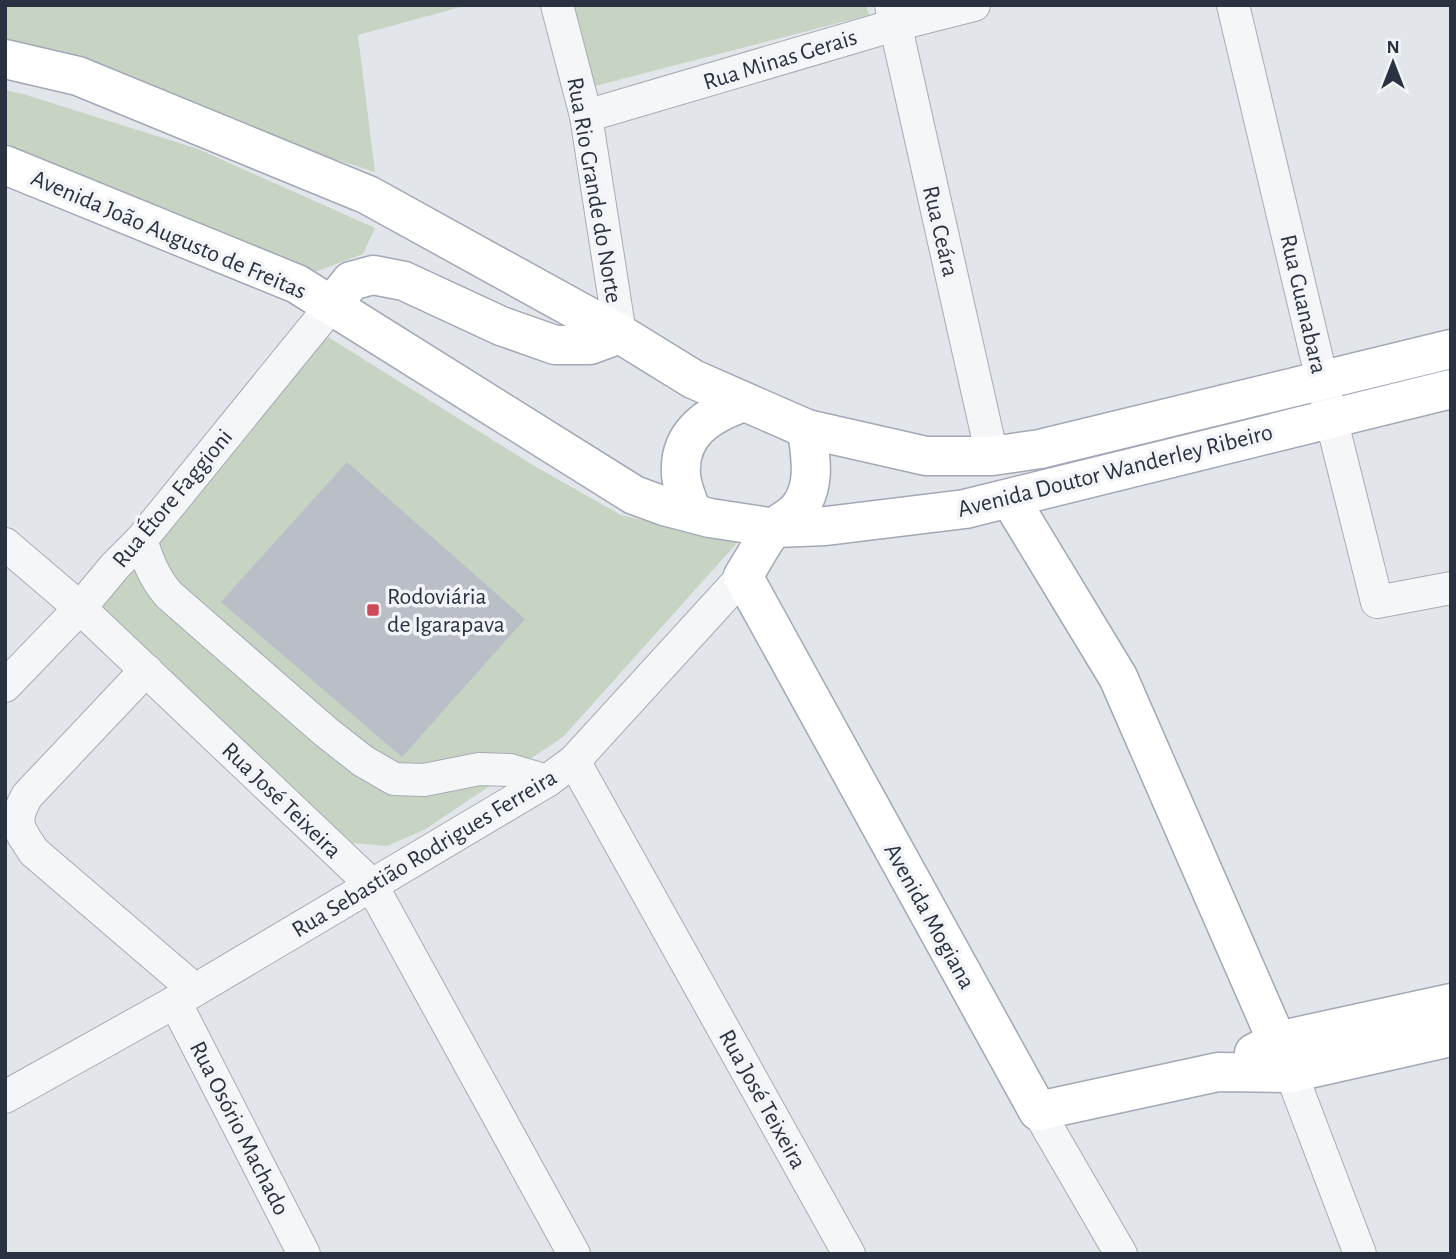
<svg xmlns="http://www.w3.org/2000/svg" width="1456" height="1259" viewBox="0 0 1456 1259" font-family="'Alegreya Sans',sans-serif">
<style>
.green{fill:#c7d4c3}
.building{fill:#b9bec7}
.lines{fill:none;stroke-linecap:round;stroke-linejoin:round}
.minor-casing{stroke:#a7acb4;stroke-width:34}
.major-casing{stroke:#a2a8b6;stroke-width:41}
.minor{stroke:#f5f6f8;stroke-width:32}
.major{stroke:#fff;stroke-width:38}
.poi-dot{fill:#cb4b57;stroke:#f2f4f7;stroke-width:2.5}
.labels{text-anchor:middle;stroke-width:7;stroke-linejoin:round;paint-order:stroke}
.street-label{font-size:24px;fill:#2a3242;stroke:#f2f4f7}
.poi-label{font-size:24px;fill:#2a3242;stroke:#f2f4f7;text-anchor:start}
</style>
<rect width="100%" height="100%" fill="#e2e5ea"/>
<g class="green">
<polygon points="5,5 468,5 358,35 375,172 78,76 5,59"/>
<polygon points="573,5 866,5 869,15 591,87"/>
<polygon points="5,90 23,94 198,149 375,228 363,254 315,272 158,206 5,153"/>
<polygon points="312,327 536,467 621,515 737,543 563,737 424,830 387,846 353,843 100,627 101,602"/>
</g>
<polygon class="building" points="347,462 525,619 402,757 221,602"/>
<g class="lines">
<defs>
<g id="minor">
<polyline points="557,5 586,116 620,334"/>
<polyline points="891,5 992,456"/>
<polyline points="1233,5 1331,418 1377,602 1451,588"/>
<polyline points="586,116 895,25 974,5"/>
<path d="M 141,540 C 148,561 154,578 169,595 L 326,732 L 363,761 L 394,779 L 424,780 L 479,769 L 510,770 L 547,781"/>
<polyline points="5,544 80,608 371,884 574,1254"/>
<path d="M 146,670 L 27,796 C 12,823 18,828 34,852 L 195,990"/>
<polyline points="5,686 80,608 115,566 141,540 332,305"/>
<polyline points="574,761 849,1254"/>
<polyline points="175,1002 304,1254"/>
<polyline points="1291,1073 1360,1254"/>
<polyline points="5,1097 175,1002 547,781 574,761 743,576"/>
<polyline points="1038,1111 1121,1254"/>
</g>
<g id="major">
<polyline points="5,59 78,76 368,195 620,334 693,379 807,429 926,456 992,456 1040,449 1451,349"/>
<polyline points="5,165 297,284 634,495 664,506 710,518 775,528 826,526 965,509 1451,389"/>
<polyline points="332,305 351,281 373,275 404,281 501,326 555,345 590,345 620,334"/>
<path d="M 807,429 C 810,455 817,485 799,508 C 791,518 781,521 773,529 C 762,542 753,561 743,576 L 1038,1111 L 1218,1072 L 1291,1073 L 1451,1037"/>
<polyline points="1010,499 1118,677 1291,1073"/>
<path d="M 692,512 C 688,501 682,488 681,475 C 678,433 709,414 744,402"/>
<polyline points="1254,1053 1277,1041 1451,1003"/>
</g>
</defs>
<use href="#minor" class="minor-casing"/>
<use href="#major" class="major-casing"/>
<use href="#minor" class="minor"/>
<use href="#major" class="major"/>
</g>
<rect class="poi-dot" x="366" y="603" width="14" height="14" rx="3.5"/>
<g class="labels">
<g class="street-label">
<text transform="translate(780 59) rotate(-17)" y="8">Rua Minas Gerais</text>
<text transform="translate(595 190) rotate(80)" y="8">Rua Rio Grande do Norte</text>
<text transform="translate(941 231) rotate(77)" y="8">Rua Ceára</text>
<text transform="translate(169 234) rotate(23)" y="8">Avenida João Augusto de Freitas</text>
<text transform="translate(1304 304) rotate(77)" y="8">Rua Guanabara</text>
<text transform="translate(1115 470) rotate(-14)" y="8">Avenida Doutor Wanderley Ribeiro</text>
<text transform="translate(172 498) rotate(-50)" y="8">Rua Étore Faggioni</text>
<text transform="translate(282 800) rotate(44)" y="8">Rua José Teixeira</text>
<text transform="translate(424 853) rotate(-31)" y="8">Rua Sebastião Rodrigues Ferreira</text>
<text transform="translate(930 916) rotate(61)" y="8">Avenida Mogiana</text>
<text transform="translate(763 1099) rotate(61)" y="8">Rua José Teixeira</text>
<text transform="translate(240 1128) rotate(63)" y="8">Rua Osório Machado</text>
</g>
<g class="poi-label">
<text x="387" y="604">Rodoviária<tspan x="387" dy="28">de Igarapava</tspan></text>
</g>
</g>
<rect width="1456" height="1259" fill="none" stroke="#2a3242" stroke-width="14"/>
<g transform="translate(1393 63)" stroke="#f2f4f7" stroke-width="5" paint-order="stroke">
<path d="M0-5L12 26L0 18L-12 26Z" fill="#2a3242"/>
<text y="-10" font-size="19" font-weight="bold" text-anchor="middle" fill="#2a3242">N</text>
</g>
</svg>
